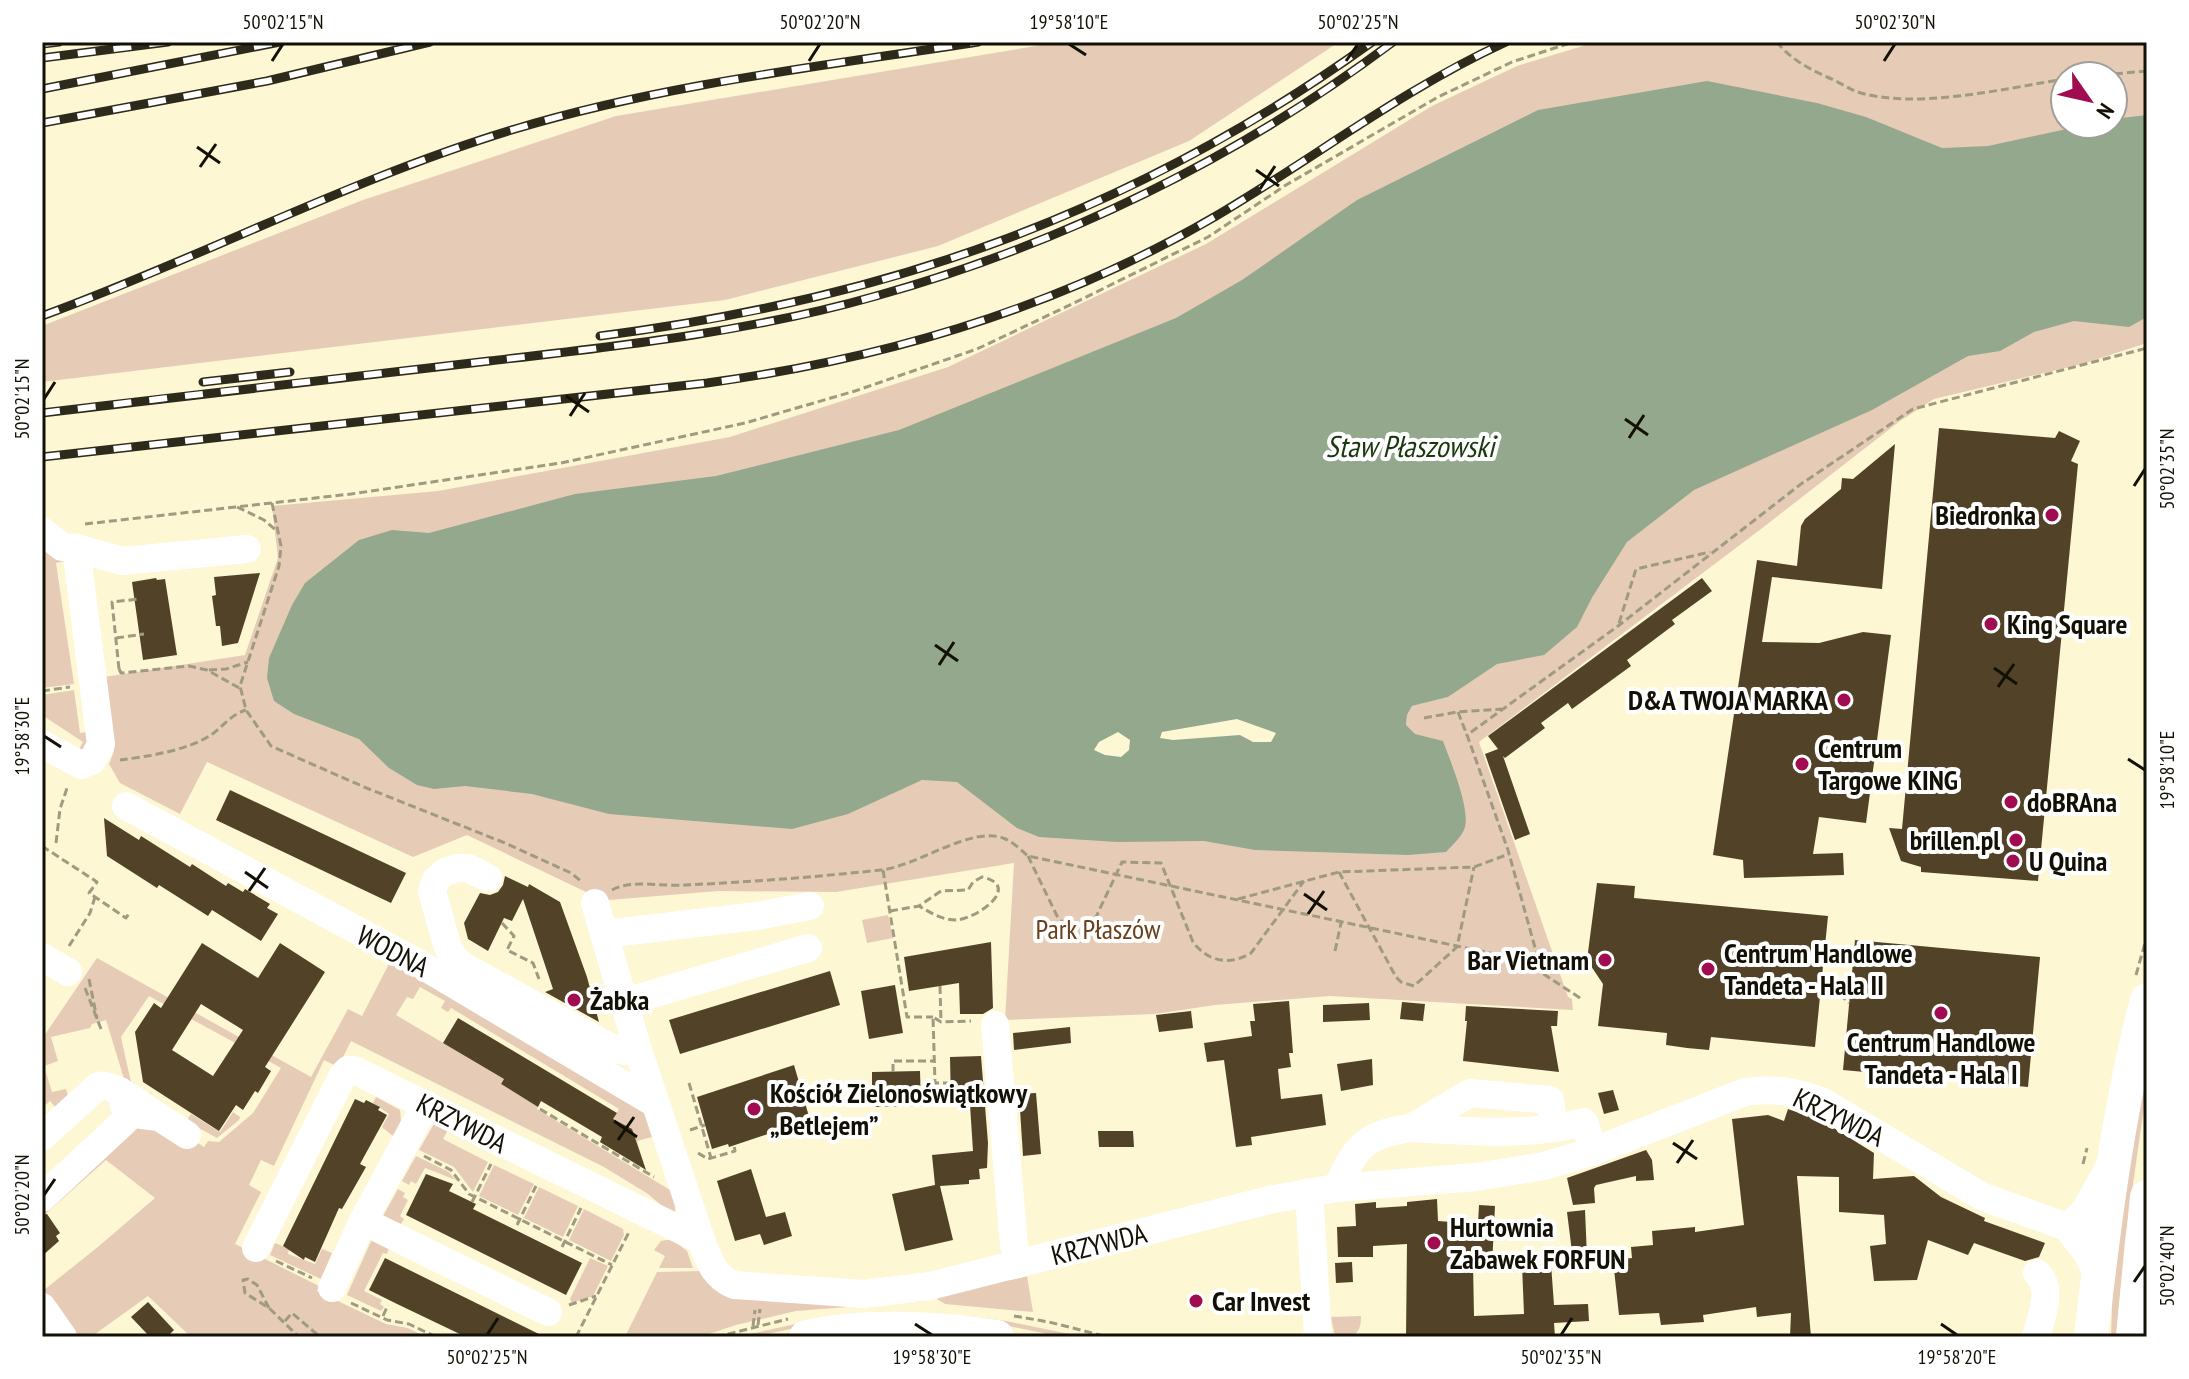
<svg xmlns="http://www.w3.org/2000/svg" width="2189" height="1379" viewBox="0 0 2189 1379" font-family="'PT Sans Narrow',sans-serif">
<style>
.green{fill:#e6ccb7;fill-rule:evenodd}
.water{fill:#93a88c;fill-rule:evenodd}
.building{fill:#524328;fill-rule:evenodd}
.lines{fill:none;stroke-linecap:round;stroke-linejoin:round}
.path{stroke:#9f9a80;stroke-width:3;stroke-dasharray:8 4;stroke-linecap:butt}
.minor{stroke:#fff;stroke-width:28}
.major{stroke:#fff;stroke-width:34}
.rail-casing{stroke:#2d2a1c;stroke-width:9}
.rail{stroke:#fff;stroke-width:6;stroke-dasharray:18;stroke-linecap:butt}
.ticks{fill:none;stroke:#131005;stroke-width:3}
.poi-dot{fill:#a10c50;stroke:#fff;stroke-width:3}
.labels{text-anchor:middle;stroke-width:8;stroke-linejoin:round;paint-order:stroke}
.poi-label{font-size:28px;font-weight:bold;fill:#131005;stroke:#fff;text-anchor:start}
.park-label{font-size:28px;fill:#69401b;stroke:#fff}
.street-label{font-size:28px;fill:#131005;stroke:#fff}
.water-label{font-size:30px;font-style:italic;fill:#1a380e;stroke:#fff}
.neatline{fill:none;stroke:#131005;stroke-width:3}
.ticks-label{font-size:20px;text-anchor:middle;fill:#131005}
</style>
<rect width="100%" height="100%" fill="#fdf7d4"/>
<g class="green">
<polygon points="1060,42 1339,42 1189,141 938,246 725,300 42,382 42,326 363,200 616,116"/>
<path d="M 1596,42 L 2147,42 L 2147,136 L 838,752 L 1001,792 L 1406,725 L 1407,715 L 1412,706 L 1448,697 L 1497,663 L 1582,617 L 1593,596 L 1619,509 L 2147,267 L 2147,343 L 2082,364 L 1934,399 L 1900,421 L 1761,529 L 1479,742 L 1568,997 L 1572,999 L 1573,1010 L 1330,996 L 1215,1005 L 1155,1014 L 1005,1020 L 1014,863 L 836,892 L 718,891 L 609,900 L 586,892 L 467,835 L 413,857 L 207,762 L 180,814 L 120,783 L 109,764 L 114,751 L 104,677 L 245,655 L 278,558 L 272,506 L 438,491 L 730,437 L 948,367 L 1206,244 L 1432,106 L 1517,66 ZM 2065,76 L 2113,76 L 2113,124 L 2065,124 Z"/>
<polygon points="42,540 66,561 56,563 74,684 42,688"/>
<polygon points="74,690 80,733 94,731 87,748 78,751 83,742 42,715 42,695"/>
<polygon points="888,915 893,938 867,943 862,920"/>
<polygon points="97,958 311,1077 348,1009 362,1016 392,958 641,1103 652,1137 637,1141 642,1158 638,1165 600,1142 619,1109 451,1008 448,1012 441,1008 445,1001 420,987 413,999 407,997 396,1015 504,1079 501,1084 538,1107 537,1109 670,1190 675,1204 675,1217 648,1194 604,1167 351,1041 338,1067 324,1060 274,1166 261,1160 249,1185 261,1192 235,1244 319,1286 317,1291 386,1324 408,1328 426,1337 191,1337 148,1296 91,1337 77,1337 44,1290 99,1246 155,1198 106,1160 42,1217 42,1209 137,1124 192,1139 204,1147 208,1141 219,1142 253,1113 281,1068 149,996 121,1037 132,1087 147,1097 153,1090 146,1101 125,1082 106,1020 92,1024 90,1028 51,1037 58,1061 44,1066 52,1092 66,1089 69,1100 57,1109 50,1101 42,1108 42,1039"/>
<polygon points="2147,1052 2147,1086 2125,1240 2116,1337 2111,1337 2114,1246"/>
<polygon points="376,1097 400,1110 401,1121 393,1136 382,1127 389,1114 373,1103"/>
<polygon points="233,1112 240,1117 239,1120 217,1138 186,1121 191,1114 220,1132"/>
<polygon points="435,1122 450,1126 443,1139 488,1162 473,1192 454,1167 419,1150"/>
<polygon points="416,1156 449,1172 456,1180 425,1168 416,1184 411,1181 409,1185 402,1181"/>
<polygon points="494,1165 534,1184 518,1215 479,1196"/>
<polygon points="539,1187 578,1206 563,1237 524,1218"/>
<polygon points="398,1189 405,1193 403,1197 408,1200 400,1216 404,1219 401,1224 383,1216"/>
<polygon points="584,1209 623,1229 624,1235 611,1261 569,1240"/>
<polygon points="372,1239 389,1248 387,1254 383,1253 364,1291 382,1300 380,1304 384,1307 381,1311 347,1295"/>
<polygon points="672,1239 687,1251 693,1268 659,1268 665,1256 654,1250 661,1241"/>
<polygon points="275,1243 289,1249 288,1254 315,1264 322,1249 332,1253 321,1279 270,1255"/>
<polygon points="590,1258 608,1266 593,1296 572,1303 570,1299"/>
<polygon points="703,1271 925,1301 796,1311 736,1325 700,1337 625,1337 657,1272"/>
<polygon points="1027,1276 1033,1312 945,1304 937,1299 937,1295 1009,1277 1011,1280"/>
<polygon points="969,1316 1006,1321 1084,1337 1062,1337 1004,1325 805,1326 753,1337 736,1337 805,1322"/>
<path d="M 1361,1316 C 1361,1336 1353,1337 1335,1337 L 1331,1317 Z"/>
</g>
<path class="water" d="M 1707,81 L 1817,103 L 1866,117 L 1942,148 L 1988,146 L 2090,124 L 2113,124 L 2113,119 L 2147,115 L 2147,317 L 2129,327 L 2074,321 L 2034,332 L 2000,351 L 1968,356 L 1872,410 L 1694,490 L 1627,542 L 1593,596 L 1577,627 L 1544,655 L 1497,664 L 1448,697 L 1412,706 L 1407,715 L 1406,725 L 1415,734 L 1443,741 C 1450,760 1470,808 1465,827 C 1462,837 1453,844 1446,852 L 1408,855 L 1255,850 L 1204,841 L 1117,842 L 1039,837 L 1017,828 L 957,782 L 922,780 L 848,814 L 792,829 L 609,814 L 532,794 L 465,786 L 434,789 L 417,785 L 389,768 L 359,739 L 294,714 L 274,701 L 267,678 L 269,658 L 292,605 L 305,583 L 359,540 L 392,530 L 429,533 L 575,494 L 716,476 L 899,430 L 1176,318 L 1242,280 L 1357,200 L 1538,110 ZM 1237,719 L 1276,733 L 1271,742 L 1253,742 L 1240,735 L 1173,740 L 1160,738 L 1162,732 ZM 1118,732 L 1130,740 L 1129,750 L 1121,757 L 1105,755 L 1094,750 L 1099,742 Z"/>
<g class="building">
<polygon points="1939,428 2055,438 2059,431 2080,441 2071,461 2078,464 2038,881 1921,872 1921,867 1901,861 1889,828 1902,829"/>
<polygon points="1895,444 1882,589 1772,577 1762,642 1819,643 1863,632 1891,635 1866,823 1819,817 1813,854 1843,853 1844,875 1744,878 1743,860 1713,855 1757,560 1797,566 1801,526 1805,519 1841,489 1842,478 1853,479"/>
<polygon points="260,573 238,643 222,646 220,626 216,626 212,596 216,595 214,577"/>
<polygon points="156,578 157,580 165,579 177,655 143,660 132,582"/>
<polygon points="1702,578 1712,591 1672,620 1675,624 1627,660 1631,666 1572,709 1568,703 1541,723 1545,728 1505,758 1503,756 1530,834 1515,840 1485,754 1498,749 1488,736"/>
<polygon points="230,790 406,873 391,903 216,820"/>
<polygon points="104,818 139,840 141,836 190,867 192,864 226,886 228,883 243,892 245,889 270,904 267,908 278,914 261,941 212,910 208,916 159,885 157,888 107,856"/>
<polygon points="505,876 528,887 529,884 560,902 587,977 599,1022 545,992 553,989 523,899 512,921 504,918 488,951 468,939 464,923 480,893 490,895 498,892 503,885"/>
<polygon points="1597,883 1635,886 1634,898 1828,916 1815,1047 1711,1037 1709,1050 1687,1048 1666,1045 1667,1033 1598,1026 1603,984 1587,960"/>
<polygon points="1855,940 2040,957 2028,1087 1843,1070"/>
<polygon points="991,942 993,1008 983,1014 960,1014 959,983 909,991 904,957"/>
<path d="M 202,943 L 258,978 L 280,943 L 325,972 L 265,1067 L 271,1071 L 258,1093 L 255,1091 L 243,1110 L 236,1105 L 219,1131 L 143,1082 L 135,1032 L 154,1003 L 161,1008 ZM 201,1004 L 243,1030 L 213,1076 L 172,1050 Z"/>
<polygon points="830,971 840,1005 680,1054 669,1020"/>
<polygon points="895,985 903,1033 869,1039 861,991"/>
<polygon points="1289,1001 1293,1053 1289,1053 1291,1067 1278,1069 1281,1099 1322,1094 1326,1125 1251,1137 1252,1145 1236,1147 1224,1060 1207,1062 1204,1043 1252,1036 1250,1021 1255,1021 1253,1004"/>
<polygon points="1402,1002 1425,1004 1423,1021 1400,1019"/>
<polygon points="1369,1003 1370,1020 1323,1022 1323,1005"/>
<polygon points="1466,1006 1558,1011 1557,1026 1551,1026 1559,1072 1463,1061 1467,1021 1465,1021"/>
<polygon points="1191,1011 1193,1028 1159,1032 1156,1015"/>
<polygon points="458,1018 617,1113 613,1119 632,1129 646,1170 600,1142 602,1137 541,1101 538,1107 501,1084 504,1079 443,1043"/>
<polygon points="1070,1027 1071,1043 1014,1050 1013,1033"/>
<polygon points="981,1056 988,1143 987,1168 979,1169 980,1179 969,1180 969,1184 940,1186 953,1240 905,1251 892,1194 935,1185 932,1155 973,1151 970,1105 951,1105 950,1057"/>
<polygon points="1372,1059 1373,1085 1341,1091 1337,1064"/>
<polygon points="794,1065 810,1120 729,1147 728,1144 712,1149 697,1097"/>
<polygon points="920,1071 921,1106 872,1107 872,1072"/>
<polygon points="1613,1090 1619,1110 1604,1114 1598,1093"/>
<polygon points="1036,1093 1041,1154 1023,1156 1019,1094"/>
<polygon points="355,1099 364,1103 366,1100 380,1107 378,1110 387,1115 360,1164 366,1167 342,1209 339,1208 315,1262 305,1257 304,1260 283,1246"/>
<polygon points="1788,1109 1824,1122 1874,1153 1873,1179 1914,1176 1941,1197 1985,1218 1984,1221 2045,1243 2039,1257 2025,1261 1974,1243 1968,1255 1928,1240 1917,1280 1874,1281 1870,1246 1886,1244 1884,1215 1839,1212 1839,1177 1797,1176 1811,1337 1790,1337 1791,1313 1757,1317 1756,1307 1703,1315 1704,1322 1661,1325 1659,1313 1619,1315 1613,1260 1632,1258 1631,1247 1653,1245 1652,1231 1695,1227 1695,1232 1744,1225 1732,1119 1768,1115 1784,1121"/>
<polygon points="1098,1131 1133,1131 1134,1147 1099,1147"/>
<polygon points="1646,1150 1652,1160 1654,1180 1636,1181 1636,1176 1596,1185 1594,1188 1595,1203 1573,1205 1567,1178"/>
<polygon points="751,1169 766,1217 785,1212 792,1236 764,1245 760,1234 735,1241 717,1181"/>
<polygon points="426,1174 453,1184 449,1191 476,1204 473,1209 582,1263 566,1295 406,1215"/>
<polygon points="1437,1199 1438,1221 1478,1224 1479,1205 1495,1206 1492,1265 1473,1263 1474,1316 1524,1314 1522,1265 1551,1264 1554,1305 1588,1304 1589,1321 1554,1323 1555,1337 1406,1337 1407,1244 1373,1246 1373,1257 1338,1257 1337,1227 1356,1226 1355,1204 1376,1202 1376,1208 1407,1206 1407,1202"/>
<polygon points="1585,1210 1587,1257 1573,1260 1567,1212"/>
<polygon points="47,1214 60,1233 56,1236 59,1241 42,1256 42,1215"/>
<polygon points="385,1258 545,1337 466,1337 395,1303 369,1290"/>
<polygon points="1352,1262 1353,1282 1336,1283 1335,1263"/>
<polygon points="148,1302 174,1330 167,1337 150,1337 131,1317"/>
</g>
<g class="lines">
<g class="path">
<path d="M 1777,42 C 1789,58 1809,69 1827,77 C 1837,81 1846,87 1855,91 C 1911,111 2007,88 2065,79"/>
<polyline points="2091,76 2147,71"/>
<polyline points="272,503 281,546 279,566 240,686 246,710 271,746 364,787 505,843 571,873 582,882"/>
<polyline points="237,507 264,520 278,532"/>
<polyline points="85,524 351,494 561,463 745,423 855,391 977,349 1072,304 1208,237 1286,185 1438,97 1512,62 1573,42"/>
<polyline points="1619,623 1636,569 1710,552"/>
<polyline points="116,638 144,634"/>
<polyline points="119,669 121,673 189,666 207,670 241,689"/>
<polyline points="119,669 112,602 139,599"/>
<polyline points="209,670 226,669 248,662"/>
<polyline points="42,691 70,687"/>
<polyline points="1458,712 1467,735"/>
<polyline points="1424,718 1457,712 1502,709"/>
<path d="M 120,760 C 149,756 186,751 211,735 C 224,726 230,715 246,710"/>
<polyline points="56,843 60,809 68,785"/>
<polyline points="42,846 97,882 89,893 126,918 130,912"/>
<path d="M 1028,856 L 1058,918 C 1068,931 1083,924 1096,917 L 1122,862 L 1161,863 L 1193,942 C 1208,962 1230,966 1251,953 L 1304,881"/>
<polyline points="883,870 907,1017 933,1017"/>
<polyline points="1339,872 1396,977 1401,982 1414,986 1457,947 1474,867"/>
<path d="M 612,890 C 632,879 663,887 685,885 C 750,882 816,877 881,870 C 918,866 970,826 1003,838 C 1012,841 1021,850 1028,856 L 1538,963"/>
<polyline points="1238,899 1339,872 1474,867 1509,854"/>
<path d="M 890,911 L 919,906 L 941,891 L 968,890 L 973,882 L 982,877 C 1023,886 977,919 956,920 C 942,920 931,913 919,906"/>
<polyline points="502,923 514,936 507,950 533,963 539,979"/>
<polyline points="69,946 90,913 95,897"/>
<polyline points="1335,951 1341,923"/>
<polyline points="2136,975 2147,936"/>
<polyline points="1822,978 1849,1003"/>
<polyline points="89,979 97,1019"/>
<polyline points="940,986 941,1022"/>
<polyline points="85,988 101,1029"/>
<polyline points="1580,998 1542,973 1508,850 1467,735 1618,626 1801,484 1913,409 2147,348"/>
<polyline points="893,1072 893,1061 935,1061"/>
<polyline points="689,1083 711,1158"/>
<polyline points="951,1083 935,1083 933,1017 941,1022 971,1021"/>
<polyline points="540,1109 654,1177"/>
<polyline points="690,1130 705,1125"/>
<polyline points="698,1153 708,1159 735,1151 734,1145"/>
<polyline points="424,1156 451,1170 469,1194 612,1265"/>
<polyline points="2083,1164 2087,1148"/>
<polyline points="472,1202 491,1164"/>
<polyline points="517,1225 536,1186"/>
<polyline points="562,1247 581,1208"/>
<polyline points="276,1261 312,1278"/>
<polyline points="351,1303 387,1320 409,1324 436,1337"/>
<polyline points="569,1305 596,1296"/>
<polyline points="269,1308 257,1285 248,1279 243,1280 245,1293 269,1308 299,1337"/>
<polyline points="383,1316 388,1305"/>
<polyline points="1014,1316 1049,1322 1108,1337"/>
<polyline points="285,1321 292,1313 320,1337"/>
<polyline points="758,1325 760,1309"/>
<polyline points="753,1326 755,1310"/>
<polyline points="576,1337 629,1232"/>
<polyline points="716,1337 788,1319"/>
</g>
<g class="minor">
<polyline points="42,531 62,547 76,548 122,561 247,549"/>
<polyline points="42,744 81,765 93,760 101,744 76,548"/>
<polyline points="126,806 420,964 656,1104"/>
<polyline points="488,878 468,868 457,868 445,872 436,880 432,891 447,945 453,957 463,966 608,1046 624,1051 638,1050"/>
<path d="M 595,903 L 638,1050 L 701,1240 C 709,1260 713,1276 734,1285 L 864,1294 L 930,1286 L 1269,1200 L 1337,1188 L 1476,1177 L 1544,1166 L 1594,1151 L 1745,1092 C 1774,1088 1795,1091 1823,1102 L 1983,1197 L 2067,1227 L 2087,1253 L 2098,1276"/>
<polyline points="604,934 757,916 810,906"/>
<polyline points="42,957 68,972"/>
<polyline points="625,1002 808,948"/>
<polyline points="995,1025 1014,1245 1018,1264"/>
<polyline points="142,1115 159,1117 187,1135"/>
<path d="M 1554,1128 L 1550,1100 L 1470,1093 L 1411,1128 C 1469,1131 1527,1137 1584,1122 L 1594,1151"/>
<path d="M 42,1137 L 98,1086 C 114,1082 144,1108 159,1117"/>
<path d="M 1337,1188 C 1355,1147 1365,1134 1411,1128"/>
<polyline points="1309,1192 1318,1337"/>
<polyline points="42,1198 128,1118 120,1091"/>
<polyline points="363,1221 548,1312"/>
<polyline points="2067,1227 2084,1212 2107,1171"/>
<polyline points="256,1248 343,1075 348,1070 354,1070 701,1240"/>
<polyline points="332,1288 363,1221 426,1104"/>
<polyline points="42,1307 63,1337"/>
<path d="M 2036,1337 C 2041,1317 2054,1289 2037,1273"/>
</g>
<g class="major">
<path d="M 806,1337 C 862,1324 941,1328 997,1337"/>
<path d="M 2091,1337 C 2104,1224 2118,1110 2147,1000"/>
<polyline points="2133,1337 2147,1197"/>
</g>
<defs>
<g id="rail">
<polyline points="42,44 59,42"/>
<polyline points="42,58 168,42"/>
<polyline points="42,89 280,42"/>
<polyline points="42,123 267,81 430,42"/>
<path d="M 42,316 C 201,258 352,178 515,129 C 665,84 823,66 978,42"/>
<path d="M 600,336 C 889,299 1134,213 1372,42"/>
<polyline points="203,382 290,372"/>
<path d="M 42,413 C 191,395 340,378 489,361 C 619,346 750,332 876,296 C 1062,244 1238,158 1393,42"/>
<path d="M 42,457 L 707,383 C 884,359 1060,307 1216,216 C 1313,159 1403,89 1506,42"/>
</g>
</defs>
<use href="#rail" class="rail-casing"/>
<use href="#rail" class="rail"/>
</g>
<path class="ticks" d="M 1069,44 L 1086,55M 272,61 L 283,44M 809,61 L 820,44M 1346,61 L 1358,44M 1884,61 L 1895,44M 197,147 L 220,163M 200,167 L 216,144M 1256,170 L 1279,186M 1260,189 L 1275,166M 566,396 L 589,412M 44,399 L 55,382M 570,416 L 585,393M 1625,419 L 1648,435M 1629,438 L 1644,415M 2134,486 L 2145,469M 935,645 L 958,661M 939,665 L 954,642M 1994,668 L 2017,684M 1998,687 L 2014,664M 44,736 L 61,747M 2128,759 L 2145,770M 245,872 L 268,888M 249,891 L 265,868M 1304,894 L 1327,910M 1308,914 L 1324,891M 614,1121 L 637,1137M 618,1140 L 634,1117M 1673,1143 L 1697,1159M 1677,1163 L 1693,1140M 44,1195 L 55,1179M 2134,1282 L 2145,1266M 915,1324 L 932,1335M 1941,1324 L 1957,1335M 487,1335 L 498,1318M 1561,1335 L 1572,1318"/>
<g class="poi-dot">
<circle cx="2052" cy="515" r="8"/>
<circle cx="1991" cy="624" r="8"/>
<circle cx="1844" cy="700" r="8"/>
<circle cx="1802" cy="764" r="8"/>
<circle cx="2011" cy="802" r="8"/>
<circle cx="2016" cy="840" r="8"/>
<circle cx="2013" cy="861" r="8"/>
<circle cx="1605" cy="960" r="8"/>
<circle cx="1708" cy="969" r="8"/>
<circle cx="574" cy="1000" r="8"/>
<circle cx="1941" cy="1013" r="8"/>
<circle cx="754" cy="1109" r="8"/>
<circle cx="1434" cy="1243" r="8"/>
<circle cx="1196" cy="1301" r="8"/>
</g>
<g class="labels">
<g class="poi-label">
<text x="2036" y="525" text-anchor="end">Biedronka</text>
<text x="2007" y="634">King Square</text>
<text x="1828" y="710" text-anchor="end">D&amp;A TWOJA MARKA</text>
<text x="1818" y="758">Centrum<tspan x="1818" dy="32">Targowe KING</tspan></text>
<text x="2027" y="812">doBRAna</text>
<text x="2000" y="850" text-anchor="end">brillen.pl</text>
<text x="2029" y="871">U Quina</text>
<text x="1724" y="963">Centrum Handlowe<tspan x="1724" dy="32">Tandeta - Hala II</tspan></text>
<text x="1589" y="970" text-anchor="end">Bar Vietnam</text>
<text x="590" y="1010">Żabka</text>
<text x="1941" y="1052" text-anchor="middle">Centrum Handlowe<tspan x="1941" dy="32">Tandeta - Hala I</tspan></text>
<text x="770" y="1103">Kościół Zielonoświątkowy<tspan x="770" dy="32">„Betlejem”</tspan></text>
<text x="1450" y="1237">Hurtownia<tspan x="1450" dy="32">Zabawek FORFUN</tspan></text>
<text x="1212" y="1311">Car Invest</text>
</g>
<g class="park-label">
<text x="1098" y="939">Park Płaszów</text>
</g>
<g class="street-label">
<text transform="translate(393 951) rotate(28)" y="10">WODNA</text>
<text transform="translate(1839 1117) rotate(26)" y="10">KRZYWDA</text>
<text transform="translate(462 1123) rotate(27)" y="10">KRZYWDA</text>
<text transform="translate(1099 1244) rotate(-14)" y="10">KRZYWDA</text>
</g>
<g class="water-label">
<text x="1410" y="457">Staw Płaszowski</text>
</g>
</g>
<rect width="2189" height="1379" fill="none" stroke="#ffffff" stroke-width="88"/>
<g transform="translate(2089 100) rotate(124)"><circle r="38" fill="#ffffff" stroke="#a19f9b" stroke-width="2"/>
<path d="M0-6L14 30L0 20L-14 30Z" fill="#a10c50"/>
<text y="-12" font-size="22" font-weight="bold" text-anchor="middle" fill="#131005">N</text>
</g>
<rect x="44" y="44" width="2101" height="1291" class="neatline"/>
<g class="ticks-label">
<text x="283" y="29">50°02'15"N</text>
<text x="820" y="29">50°02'20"N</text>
<text x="1069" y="29">19°58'10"E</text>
<text x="1358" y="29">50°02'25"N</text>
<text x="1895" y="29">50°02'30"N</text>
<text transform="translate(22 399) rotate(-90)" y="7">50°02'15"N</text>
<text transform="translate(2167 469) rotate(-90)" y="7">50°02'35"N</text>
<text transform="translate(22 736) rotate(-90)" y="7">19°58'30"E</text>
<text transform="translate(2167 770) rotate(-90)" y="7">19°58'10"E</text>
<text transform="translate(22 1195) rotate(-90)" y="7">50°02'20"N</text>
<text transform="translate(2167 1266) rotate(-90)" y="7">50°02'40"N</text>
<text x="487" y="1364">50°02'25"N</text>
<text x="932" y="1364">19°58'30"E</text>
<text x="1561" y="1364">50°02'35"N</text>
<text x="1957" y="1364">19°58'20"E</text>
</g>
</svg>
